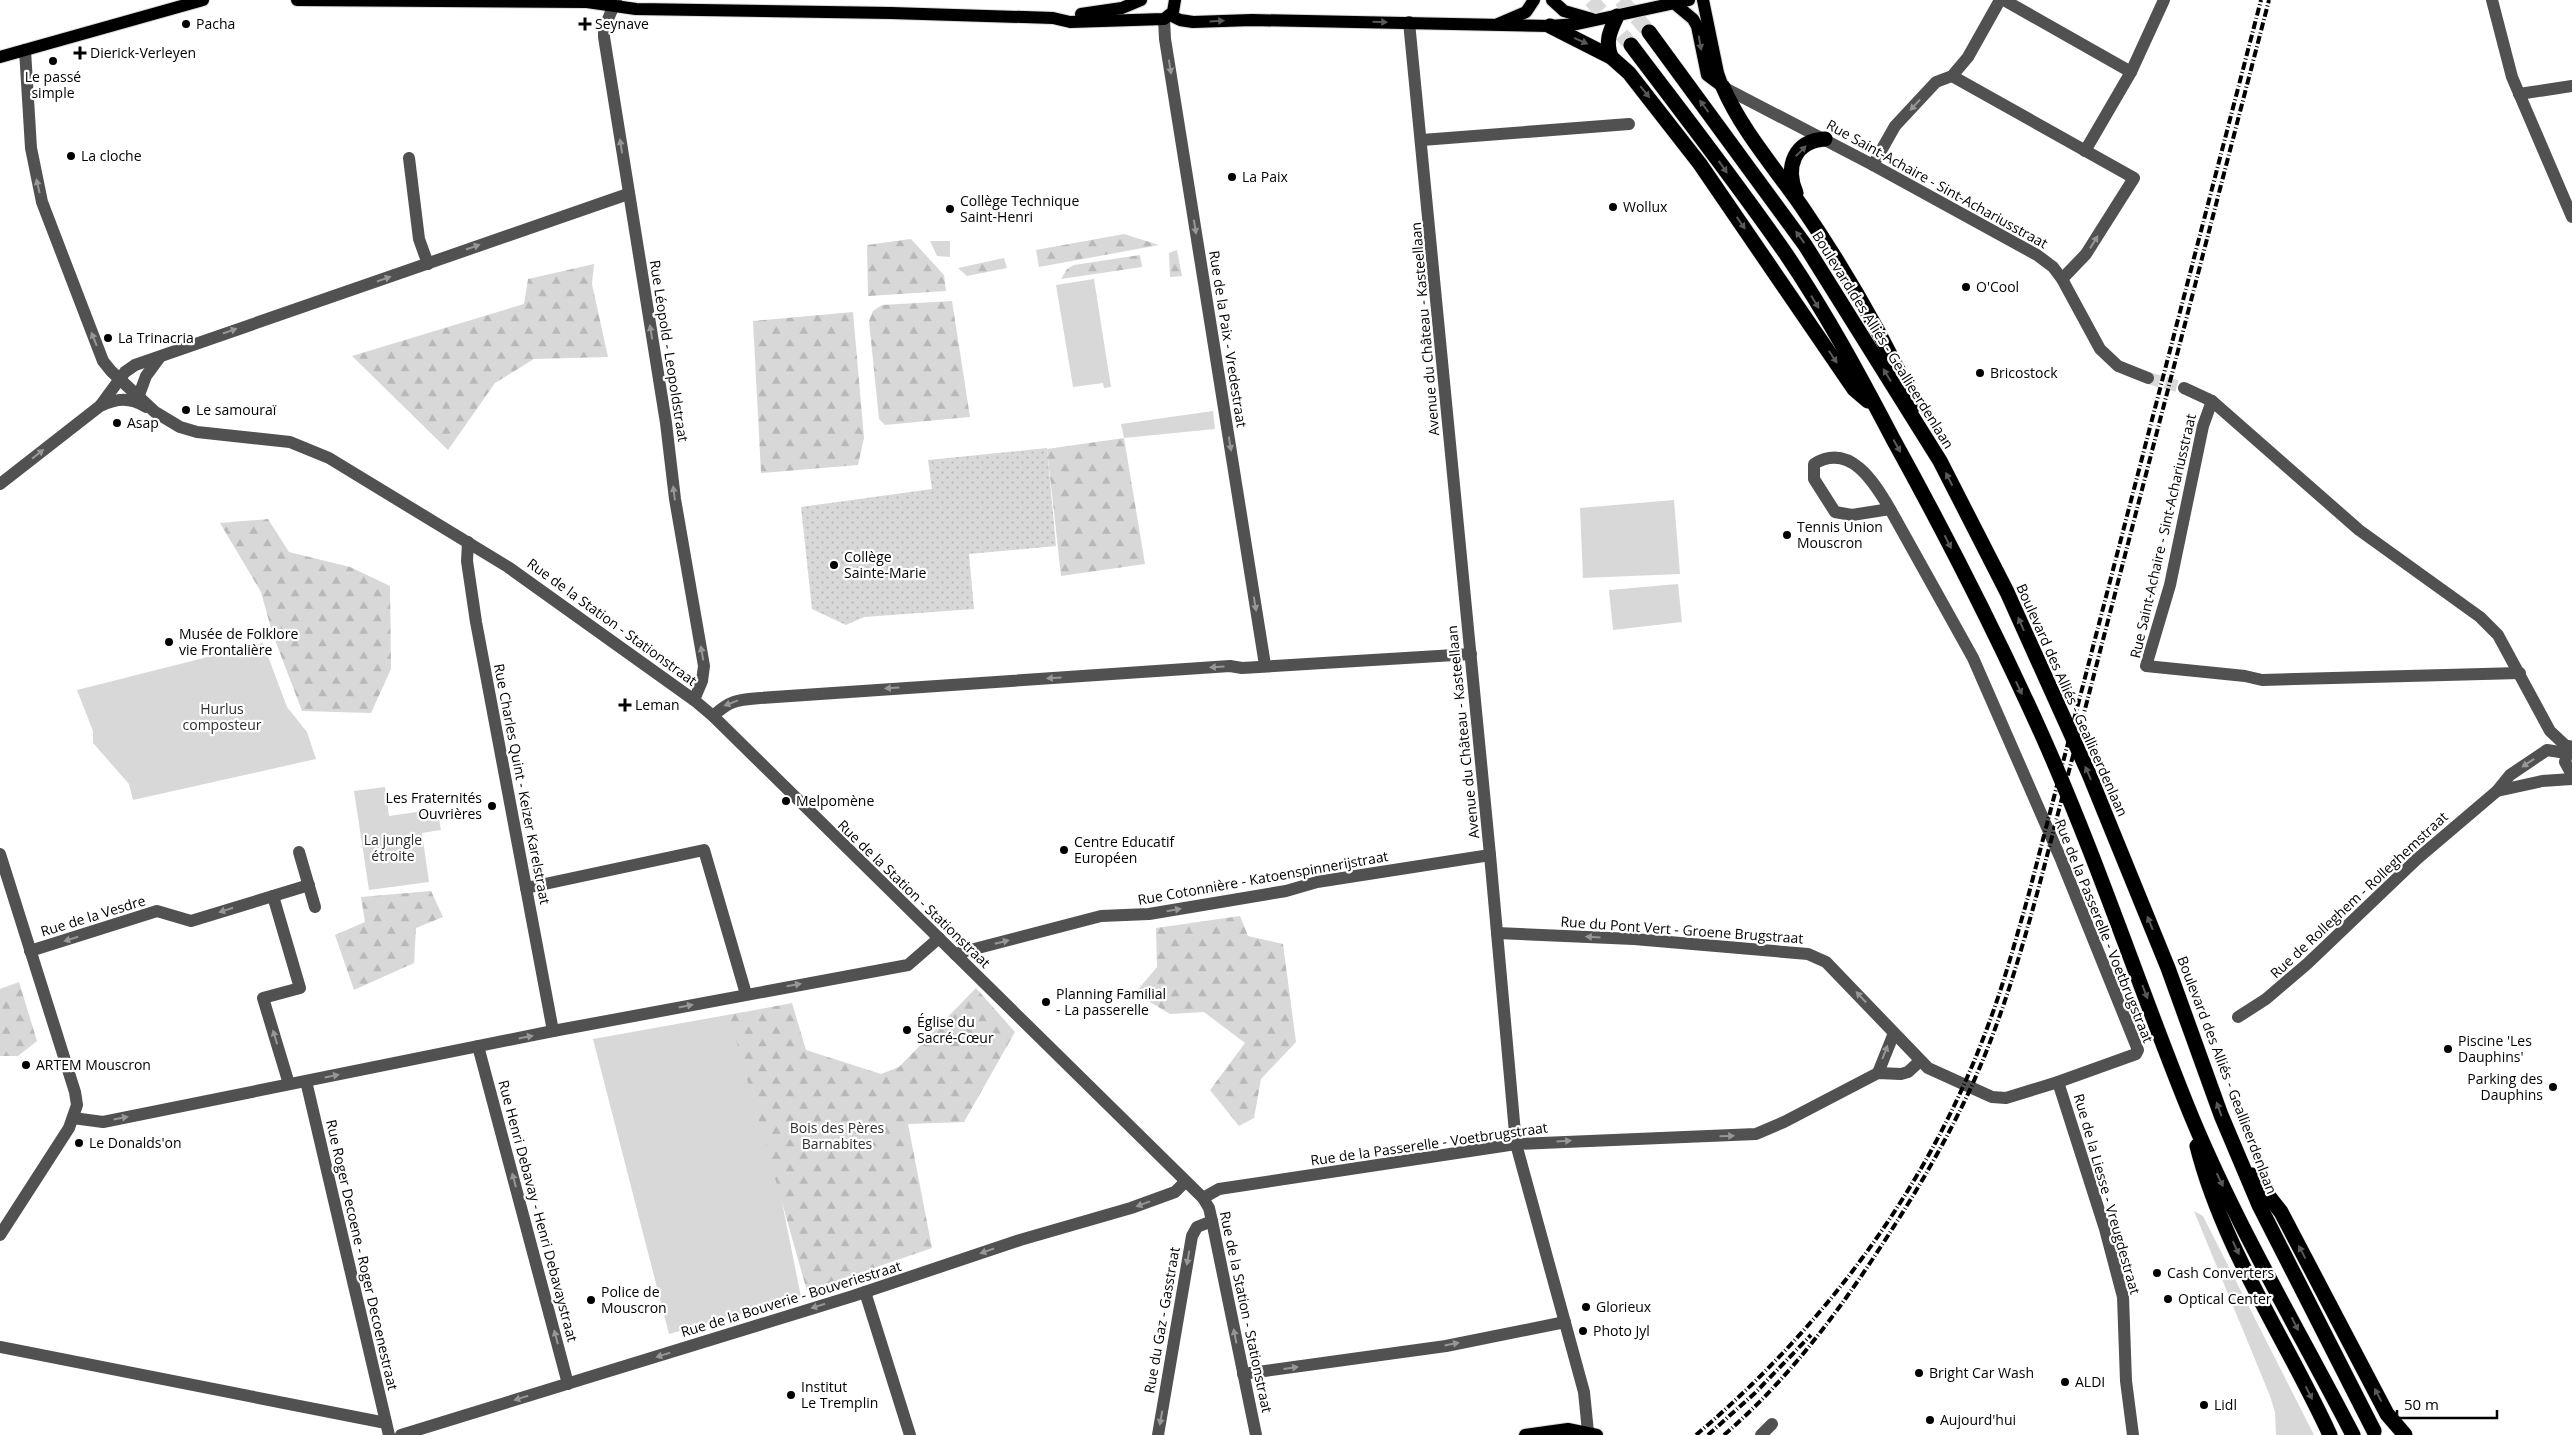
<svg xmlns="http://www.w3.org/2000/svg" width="2572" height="1435" viewBox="0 0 2572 1435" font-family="'Open Sans',sans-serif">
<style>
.green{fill:#d8d8d8}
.forest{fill:url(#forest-firs)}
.park{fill:url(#park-dots)}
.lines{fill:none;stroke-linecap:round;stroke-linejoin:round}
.minor-tunnel{stroke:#d9d9d9;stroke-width:12;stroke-dasharray:12 6;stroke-linecap:butt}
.highway-tunnel{stroke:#d9d9d9;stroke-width:15;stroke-dasharray:15 8;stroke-linecap:butt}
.major-casing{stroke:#dbdbdb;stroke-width:14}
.highway-casing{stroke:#dbdbdb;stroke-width:16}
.minor{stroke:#515151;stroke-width:12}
.major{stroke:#000;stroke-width:12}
.highway{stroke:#000;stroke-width:15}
.rail{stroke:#000;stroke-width:4;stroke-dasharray:8 2.5 1 2.5;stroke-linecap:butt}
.oneway{fill:#595959}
.oneway2{fill:#979797}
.poi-dot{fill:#000;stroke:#fff;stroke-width:2}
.labels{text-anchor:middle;stroke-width:4.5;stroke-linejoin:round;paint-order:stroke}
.poi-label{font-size:14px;fill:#000;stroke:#fff;text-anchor:start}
.street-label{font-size:14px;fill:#000;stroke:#fff}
.park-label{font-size:14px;fill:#2f2f2f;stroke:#fff}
</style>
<defs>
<pattern id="forest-firs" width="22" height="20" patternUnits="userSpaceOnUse" patternTransform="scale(1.25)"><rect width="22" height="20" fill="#d8d8d8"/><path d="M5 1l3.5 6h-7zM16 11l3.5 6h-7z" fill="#b8b8b8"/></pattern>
<pattern id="park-dots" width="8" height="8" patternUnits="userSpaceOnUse" patternTransform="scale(1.25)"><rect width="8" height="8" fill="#d8d8d8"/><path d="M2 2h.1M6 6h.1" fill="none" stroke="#b8b8b8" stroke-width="1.8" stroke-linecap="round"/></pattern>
</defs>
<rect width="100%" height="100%" fill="#fff"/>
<g class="green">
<polygon points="930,241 950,241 950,257 937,256"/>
<polygon points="1094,279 1111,387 1104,388 1103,383 1073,387 1056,285"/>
<polygon points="1213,411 1215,429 1124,438 1121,424"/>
<polygon points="1674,500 1680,574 1583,578 1580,508"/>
<polygon points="1678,584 1682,622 1613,630 1609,590"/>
<polygon points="263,643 287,707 307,732 316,759 133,800 129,784 93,743 93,731 77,690"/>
<polygon points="385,787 389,816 437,809 441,830 422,833 429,882 369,890 354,791"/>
<polygon points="744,1012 801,1297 669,1334 593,1039"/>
<polygon points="2194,1211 2203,1216 2314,1435 2276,1435 2275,1412 2270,1396"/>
</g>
<g class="forest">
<polygon points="1124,234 1159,245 1039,267 1036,250"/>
<polygon points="911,239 944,275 946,291 868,296 867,245"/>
<polygon points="1177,250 1182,276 1170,277 1169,253"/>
<polygon points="1140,255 1142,267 1061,279 1067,269 1074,265"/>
<polygon points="1004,258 1007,268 967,276 958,268"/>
<polygon points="594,264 592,284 608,357 534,359 495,383 448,450 352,356 524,304 528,279"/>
<polygon points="952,301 970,417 885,425 879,419 869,321 873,311 882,305"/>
<polygon points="853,312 864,438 858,465 761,473 753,321"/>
<polygon points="1124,438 1145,564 1061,576 1047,449"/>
<polygon points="268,519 289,552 350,567 390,586 391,669 371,713 302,711 272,632 261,592 220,523"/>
<polygon points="431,891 443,917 416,928 414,963 354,990 335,935 365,922 361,897"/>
<polygon points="1240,916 1248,936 1283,944 1296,1042 1261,1079 1254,1118 1239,1126 1210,1090 1245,1043 1204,1012 1170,1014 1135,993 1157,967 1156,928"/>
<polygon points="19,982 37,1041 18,1056 0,1056 0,989"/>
<polygon points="976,988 1015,1032 964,1122 908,1124 932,1248 807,1291 729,1015 792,1003 806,1050 881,1074 899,1067"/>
</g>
<polygon class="park" points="1047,448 1056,546 969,554 974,609 864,617 846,625 812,609 801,507 932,489 928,460"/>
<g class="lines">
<polyline class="minor-tunnel" points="2148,378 2184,388"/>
<g class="highway-tunnel">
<polyline points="1591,0 1631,45"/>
<polyline points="1621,0 1649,32"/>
</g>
<defs>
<g id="major">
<polyline points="297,0 587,2 636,9 891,13 1053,18 1070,22 1164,19 1173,12 1175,0"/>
<polyline points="1552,0 1564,11 1592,19"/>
<polyline points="1703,0 1718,73 1723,87"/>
<polyline points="1675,4 1693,19 1697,26 1707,75 1723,87"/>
<polyline points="1081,14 1122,8 1141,0"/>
<polyline points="1170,15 1180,20 1193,22 1252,20 1550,26 1577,24 1689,0"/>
<polyline points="1498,24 1526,12 1534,0"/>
<polyline points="0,57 203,0"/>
<polyline points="1525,1435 1568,1429 1597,1435"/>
</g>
<g id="highway">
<polyline points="1550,26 1611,57 1629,73 1700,164 1854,389 1868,401"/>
<polyline points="1649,32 1805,245 1940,461 2007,592 2089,774 2168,968 2221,1115 2259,1205 2374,1431"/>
<path d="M 1631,45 C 1683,114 1737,183 1786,254 C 1826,313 1860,376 1893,439 C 1946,535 1997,635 2042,735 C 2096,856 2137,981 2186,1103 C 2232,1218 2296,1325 2353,1435"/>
<path d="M 1611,57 C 1605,41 1610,31 1617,16"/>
<path d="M 1723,87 C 1742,131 1775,168 1802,207 C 1845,270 1883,336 1915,405"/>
<path d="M 1796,193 C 1785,167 1794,141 1825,139"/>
<path d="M 2197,1146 C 2223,1249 2286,1339 2330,1435"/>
<polyline points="2252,1175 2281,1212 2387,1414 2405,1435"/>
</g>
</defs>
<use href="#major" class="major-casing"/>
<use href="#highway" class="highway-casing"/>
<g class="minor">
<polyline points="616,0 604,29 604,37 666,423 675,499 704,666 702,681 694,700"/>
<polyline points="2004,0 2131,72"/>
<polyline points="2492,0 2512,77 2572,217"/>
<polyline points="1164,19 1165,39 1265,665"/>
<polyline points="1409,22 1490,855 1516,1144 1584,1392 1588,1432"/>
<polyline points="25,50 31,148 42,202 103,361 111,371 155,412 180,427 197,432 290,442 329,458 508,567 694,700 713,716 1203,1198 1209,1208 1212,1221 1256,1435"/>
<polyline points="1952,76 2134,178 2086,254 2062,279"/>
<polyline points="1723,87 1873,165 2037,255 2053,267 2062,279 2100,349 2118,366 2148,378"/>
<polyline points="2519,94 2572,86"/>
<polyline points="1422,140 1629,124"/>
<polyline points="2085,151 2131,72 2164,0"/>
<polyline points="409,158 419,239 428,264"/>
<polyline points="1873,165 1895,126 1936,82 1952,76 1968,57 2000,0"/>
<polyline points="2184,388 2212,401 2359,530 2480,617 2498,635 2550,731 2568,748"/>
<polyline points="139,395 146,376 160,357"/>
<polyline points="2212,401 2203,426 2170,585 2146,666 2245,676 2262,680 2520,673"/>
<polyline points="100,406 125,372 135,365 628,194"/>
<path d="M 0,484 L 100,406 C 117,398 130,397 146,407"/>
<polyline points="468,542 467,561 476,622 553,1031"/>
<path d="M 713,716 C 730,700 737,700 760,698 L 1230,666 L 1242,668 L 1471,654"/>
<polyline points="2569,746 2565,762 2572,775"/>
<polyline points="2497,791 2542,781 2572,779"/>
<polyline points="299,852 315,907"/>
<polyline points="0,854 75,1092 77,1105 69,1128 0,1235"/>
<polyline points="526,888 704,850 746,994"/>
<polyline points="273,896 300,988 263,998 289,1084"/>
<path d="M 1497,933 L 1634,939 L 1808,954 L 1826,962 L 1928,1068 L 1992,1097 L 2006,1098 L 2058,1082 L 2136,1054 L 2138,1050 L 2060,857 L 1973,658 L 1890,509 C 1874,482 1850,442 1814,464 L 1814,479 L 1835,512 L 1852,515 L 1890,509"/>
<polyline points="30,951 157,911 191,921 309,885"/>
<polyline points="955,954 1101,916 1149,914 1286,891 1317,882 1490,855"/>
<polyline points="2238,1017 2266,999 2307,964 2417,859 2497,791 2510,775 2547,750 2566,753"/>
<polyline points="478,1046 568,1384"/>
<polyline points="1878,1073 1894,1033"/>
<polyline points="306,1081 389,1435"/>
<polyline points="2058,1082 2105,1229 2123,1297 2126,1381 2133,1435"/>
<polyline points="73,1118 103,1122 553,1031 908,965 939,938"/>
<polyline points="1203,1198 1219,1189 1516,1144 1756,1134 1784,1122 1878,1073 1901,1074 1908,1072 1920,1061"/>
<polyline points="865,1292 910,1435"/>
<polyline points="0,1347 386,1423"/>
<polyline points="1243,1374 1446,1346 1565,1322"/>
<polyline points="401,1435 853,1296 1020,1240 1131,1208 1175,1192 1185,1182"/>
<polyline points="1158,1435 1192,1236 1197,1227 1212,1221"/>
<polyline points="1761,1435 1772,1424"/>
</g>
<use href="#major" class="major"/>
<use href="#highway" class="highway"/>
<g class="rail">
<path d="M 1696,1435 C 1824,1327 1927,1189 1986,1031 C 2003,987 2015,942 2028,897 L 2261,0"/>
<polyline points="1708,1435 1755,1393 1811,1335"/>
<path d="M 1724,1435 C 1782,1385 1828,1326 1870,1263 C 1906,1209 1939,1155 1967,1096 C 2000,1026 2022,950 2042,875 L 2269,0"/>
</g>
</g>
<defs><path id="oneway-solid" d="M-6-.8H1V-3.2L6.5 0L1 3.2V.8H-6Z" transform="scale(1.25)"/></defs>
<g class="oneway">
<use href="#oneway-solid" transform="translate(1217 21) rotate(-3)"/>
<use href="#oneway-solid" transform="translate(1380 22) rotate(1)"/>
<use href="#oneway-solid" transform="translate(1581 41) rotate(24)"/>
<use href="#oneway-solid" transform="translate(1700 43) rotate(80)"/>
<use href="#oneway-solid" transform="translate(1645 92) rotate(51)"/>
<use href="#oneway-solid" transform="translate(1704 106) rotate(-126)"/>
<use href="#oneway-solid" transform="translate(1801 151) rotate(-45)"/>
<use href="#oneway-solid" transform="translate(1723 167) rotate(55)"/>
<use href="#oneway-solid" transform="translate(1741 223) rotate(55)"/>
<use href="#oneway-solid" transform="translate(1800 237) rotate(-126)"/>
<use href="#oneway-solid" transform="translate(1815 302) rotate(58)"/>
<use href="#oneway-solid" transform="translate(1833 357) rotate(56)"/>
<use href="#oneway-solid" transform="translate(1887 375) rotate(-122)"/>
<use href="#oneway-solid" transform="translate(1897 446) rotate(61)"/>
<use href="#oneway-solid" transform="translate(1949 479) rotate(-117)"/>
<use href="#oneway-solid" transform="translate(1948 542) rotate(63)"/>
<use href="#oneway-solid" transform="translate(2021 624) rotate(-114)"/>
<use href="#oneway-solid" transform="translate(2019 688) rotate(65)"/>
<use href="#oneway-solid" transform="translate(2088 773) rotate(-114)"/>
<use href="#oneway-solid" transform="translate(2150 923) rotate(-112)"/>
<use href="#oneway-solid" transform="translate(2145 992) rotate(69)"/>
<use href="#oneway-solid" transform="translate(2219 1109) rotate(-110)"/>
<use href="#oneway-solid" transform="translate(2220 1180) rotate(65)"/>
<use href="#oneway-solid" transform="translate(2236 1248) rotate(65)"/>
<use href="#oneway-solid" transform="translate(2302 1252) rotate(-118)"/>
<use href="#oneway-solid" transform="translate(2295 1324) rotate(63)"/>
<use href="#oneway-solid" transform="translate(2309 1393) rotate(63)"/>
<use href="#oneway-solid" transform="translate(2378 1395) rotate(-118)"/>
</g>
<g class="oneway2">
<use href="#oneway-solid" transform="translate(1170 67) rotate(81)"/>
<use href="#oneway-solid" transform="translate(1915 105) rotate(133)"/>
<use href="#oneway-solid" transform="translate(621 146) rotate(-99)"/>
<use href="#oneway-solid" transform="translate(38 186) rotate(-103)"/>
<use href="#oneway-solid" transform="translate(1195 227) rotate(81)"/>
<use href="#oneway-solid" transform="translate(2094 242) rotate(-58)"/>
<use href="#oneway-solid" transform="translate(473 247) rotate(-19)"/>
<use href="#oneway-solid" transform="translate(384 279) rotate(-19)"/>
<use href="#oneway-solid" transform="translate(230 331) rotate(-19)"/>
<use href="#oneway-solid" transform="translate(651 332) rotate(-99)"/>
<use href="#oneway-solid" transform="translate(94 339) rotate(-112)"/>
<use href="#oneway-solid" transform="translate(1230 444) rotate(81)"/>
<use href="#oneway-solid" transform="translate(38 454) rotate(-38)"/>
<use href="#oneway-solid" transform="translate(674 493) rotate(-97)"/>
<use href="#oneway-solid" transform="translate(1255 604) rotate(81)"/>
<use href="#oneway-solid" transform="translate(702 653) rotate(-100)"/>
<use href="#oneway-solid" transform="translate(1217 667) rotate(176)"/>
<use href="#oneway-solid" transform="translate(1054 678) rotate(176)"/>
<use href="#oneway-solid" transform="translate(892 688) rotate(176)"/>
<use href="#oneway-solid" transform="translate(731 703) rotate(159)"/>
<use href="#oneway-solid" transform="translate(2528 763) rotate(146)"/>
<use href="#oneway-solid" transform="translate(226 910) rotate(163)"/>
<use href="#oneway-solid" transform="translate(1174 910) rotate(-10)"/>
<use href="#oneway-solid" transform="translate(1593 937) rotate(-177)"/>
<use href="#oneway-solid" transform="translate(71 939) rotate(163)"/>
<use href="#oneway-solid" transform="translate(1002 942) rotate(-14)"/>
<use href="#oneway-solid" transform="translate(794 985) rotate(-10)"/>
<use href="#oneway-solid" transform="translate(1861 997) rotate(-133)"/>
<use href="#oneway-solid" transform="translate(686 1006) rotate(-11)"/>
<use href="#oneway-solid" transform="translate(275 1037) rotate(-107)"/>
<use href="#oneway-solid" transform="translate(526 1037) rotate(-11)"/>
<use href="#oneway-solid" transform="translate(1885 1052) rotate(-69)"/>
<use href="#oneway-solid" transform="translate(332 1076) rotate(-11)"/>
<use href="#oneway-solid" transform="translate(121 1118) rotate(-11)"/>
<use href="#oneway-solid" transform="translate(1727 1136) rotate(-1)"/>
<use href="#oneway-solid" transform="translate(1564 1141) rotate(-3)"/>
<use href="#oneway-solid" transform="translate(514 1180) rotate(-105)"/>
<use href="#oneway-solid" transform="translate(1143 1204) rotate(160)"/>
<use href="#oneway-solid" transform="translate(987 1251) rotate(161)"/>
<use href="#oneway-solid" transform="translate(1188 1258) rotate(100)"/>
<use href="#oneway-solid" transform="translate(818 1306) rotate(163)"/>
<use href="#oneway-solid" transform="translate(1235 1336) rotate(-101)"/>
<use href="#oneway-solid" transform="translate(556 1337) rotate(-105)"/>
<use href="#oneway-solid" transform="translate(1452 1344) rotate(-11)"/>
<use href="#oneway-solid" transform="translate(663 1355) rotate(163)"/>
<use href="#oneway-solid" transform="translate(1291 1368) rotate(-8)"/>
<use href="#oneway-solid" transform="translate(521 1398) rotate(163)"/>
<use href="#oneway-solid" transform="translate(1161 1418) rotate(100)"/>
</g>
<g class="poi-dot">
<circle cx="186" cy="24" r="5"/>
<path d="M582.5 16.5h5v5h5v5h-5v5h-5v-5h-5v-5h5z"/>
<path d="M77.5 45.5h5v5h5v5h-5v5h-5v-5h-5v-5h5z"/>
<circle cx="53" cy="61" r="5"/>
<circle cx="71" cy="156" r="5"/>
<circle cx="1232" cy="177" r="5"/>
<circle cx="1613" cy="207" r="5"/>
<circle cx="950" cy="209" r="5"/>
<circle cx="1966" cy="287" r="5"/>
<circle cx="108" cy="338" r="5"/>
<circle cx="1980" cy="373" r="5"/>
<circle cx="186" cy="410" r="5"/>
<circle cx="117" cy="423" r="5"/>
<circle cx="1787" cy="535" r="5"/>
<circle cx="834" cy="565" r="5"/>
<circle cx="169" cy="642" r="5"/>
<path d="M622.5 697.5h5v5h5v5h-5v5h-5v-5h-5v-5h5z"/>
<circle cx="786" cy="801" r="5"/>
<circle cx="492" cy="806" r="5"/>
<circle cx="1064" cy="850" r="5"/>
<circle cx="1046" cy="1002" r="5"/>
<circle cx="907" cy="1030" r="5"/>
<circle cx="2448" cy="1049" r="5"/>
<circle cx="26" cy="1065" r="5"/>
<circle cx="2553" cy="1087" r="5"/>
<circle cx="79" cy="1143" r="5"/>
<circle cx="2157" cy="1273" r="5"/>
<circle cx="2168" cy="1299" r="5"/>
<circle cx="591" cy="1300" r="5"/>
<circle cx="1586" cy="1307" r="5"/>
<circle cx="1583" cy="1331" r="5"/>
<circle cx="1919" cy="1373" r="5"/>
<circle cx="2065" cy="1382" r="5"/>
<circle cx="791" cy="1395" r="5"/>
<circle cx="2204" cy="1405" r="5"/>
<circle cx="1930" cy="1420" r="5"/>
</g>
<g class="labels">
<g class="poi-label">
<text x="196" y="29">Pacha</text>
<text x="595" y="29">Seynave</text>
<text x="90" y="58">Dierick-Verleyen</text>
<text x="53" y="82" text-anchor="middle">Le passé<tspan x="53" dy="16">simple</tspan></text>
<text x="81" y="161">La cloche</text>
<text x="1242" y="182">La Paix</text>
<text x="960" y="206">Collège Technique<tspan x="960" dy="16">Saint-Henri</tspan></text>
<text x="1623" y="212">Wollux</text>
<text x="1976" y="292">O'Cool</text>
<text x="118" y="343">La Trinacria</text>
<text x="1990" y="378">Bricostock</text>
<text x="196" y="415">Le samouraï</text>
<text x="127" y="428">Asap</text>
<text x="1797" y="532">Tennis Union<tspan x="1797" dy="16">Mouscron</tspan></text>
<text x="844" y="562">Collège<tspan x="844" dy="16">Sainte-Marie</tspan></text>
<text x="179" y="639">Musée de Folklore<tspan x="179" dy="16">vie Frontalière</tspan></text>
<text x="635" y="710">Leman</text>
<text x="482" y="803" text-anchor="end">Les Fraternités<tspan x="482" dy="16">Ouvrières</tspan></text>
<text x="796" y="806">Melpomène</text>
<text x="1074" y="847">Centre Educatif<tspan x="1074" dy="16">Européen</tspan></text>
<text x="1056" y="999">Planning Familial<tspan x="1056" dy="16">- La passerelle</tspan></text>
<text x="917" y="1027">Église du<tspan x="917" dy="16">Sacré-Cœur</tspan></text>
<text x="2458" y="1046">Piscine 'Les<tspan x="2458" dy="16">Dauphins'</tspan></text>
<text x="36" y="1070">ARTEM Mouscron</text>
<text x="2543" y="1084" text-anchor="end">Parking des<tspan x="2543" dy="16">Dauphins</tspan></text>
<text x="89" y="1148">Le Donalds'on</text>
<text x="2167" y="1278">Cash Converters</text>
<text x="601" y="1297">Police de<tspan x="601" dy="16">Mouscron</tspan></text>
<text x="2178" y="1304">Optical Center</text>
<text x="1596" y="1312">Glorieux</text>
<text x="1593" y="1336">Photo Jyl</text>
<text x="1929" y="1378">Bright Car Wash</text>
<text x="2075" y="1387">ALDI</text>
<text x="801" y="1392">Institut<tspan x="801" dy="16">Le Tremplin</tspan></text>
<text x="2214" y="1410">Lidl</text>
<text x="1940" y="1425">Aujourd'hui</text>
</g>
<g class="street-label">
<text transform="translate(1937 184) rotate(29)" y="5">Rue Saint-Achaire - Sint-Achariusstraat</text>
<text transform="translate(1425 329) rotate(-95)" y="5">Avenue du Château - Kasteellaan</text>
<text transform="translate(1228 339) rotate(81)" y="5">Rue de la Paix - Vredestraat</text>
<text transform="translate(1883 340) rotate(58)" y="5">Boulevard des Alliés - Geallieerdenlaan</text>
<text transform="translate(669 351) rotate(81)" y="5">Rue Léopold - Leopoldstraat</text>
<text transform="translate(2163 536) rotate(-77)" y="5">Rue Saint-Achaire - Sint-Achariusstraat</text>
<text transform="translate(612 622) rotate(36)" y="5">Rue de la Station - Stationstraat</text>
<text transform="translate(2072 700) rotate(66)" y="5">Boulevard des Alliés - Geallieerdenlaan</text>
<text transform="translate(1463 732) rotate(-96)" y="5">Avenue du Château - Kasteellaan</text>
<text transform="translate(522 784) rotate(79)" y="5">Rue Charles Quint - Keizer Karelstraat</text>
<text transform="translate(1263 878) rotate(-10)" y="5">Rue Cotonnière - Katoenspinnerijstraat</text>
<text transform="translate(914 894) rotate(44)" y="5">Rue de la Station - Stationstraat</text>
<text transform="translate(2359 895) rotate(-43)" y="5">Rue de Rolleghem - Rolleghemstraat</text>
<text transform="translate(93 916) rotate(-17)" y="5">Rue de la Vesdre</text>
<text transform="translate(1682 930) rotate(4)" y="5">Rue du Pont Vert - Groene Brugstraat</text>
<text transform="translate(2104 931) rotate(68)" y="5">Rue de la Passerelle - Voetbrugstraat</text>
<text transform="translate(2227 1075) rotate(69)" y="5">Boulevard des Alliés - Geallieerdenlaan</text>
<text transform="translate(1429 1144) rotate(-8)" y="5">Rue de la Passerelle - Voetbrugstraat</text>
<text transform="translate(2107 1194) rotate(74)" y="5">Rue de la Liesse - Vreugdestraat</text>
<text transform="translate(538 1211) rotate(75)" y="5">Rue Henri Debavay - Henri Debavaystraat</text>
<text transform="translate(362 1255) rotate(77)" y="5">Rue Roger Decoene - Roger Decoenestraat</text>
<text transform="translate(791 1299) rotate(-17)" y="5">Rue de la Bouverie - Bouveriestraat</text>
<text transform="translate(1246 1312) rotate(78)" y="5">Rue de la Station - Stationstraat</text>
<text transform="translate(1162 1320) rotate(-80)" y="5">Rue du Gaz - Gasstraat</text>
</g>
<g class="park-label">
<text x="222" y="714">Hurlus<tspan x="222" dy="16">composteur</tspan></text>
<text x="393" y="845">La jungle<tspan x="393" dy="16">étroite</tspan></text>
<text x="837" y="1133">Bois des Pères<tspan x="837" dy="16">Barnabites</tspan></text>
</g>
</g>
<path d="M2397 1410v8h100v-8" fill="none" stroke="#000000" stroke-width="2.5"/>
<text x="2404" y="1410" font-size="15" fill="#000000" stroke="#ffffff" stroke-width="4" paint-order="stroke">50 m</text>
</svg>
